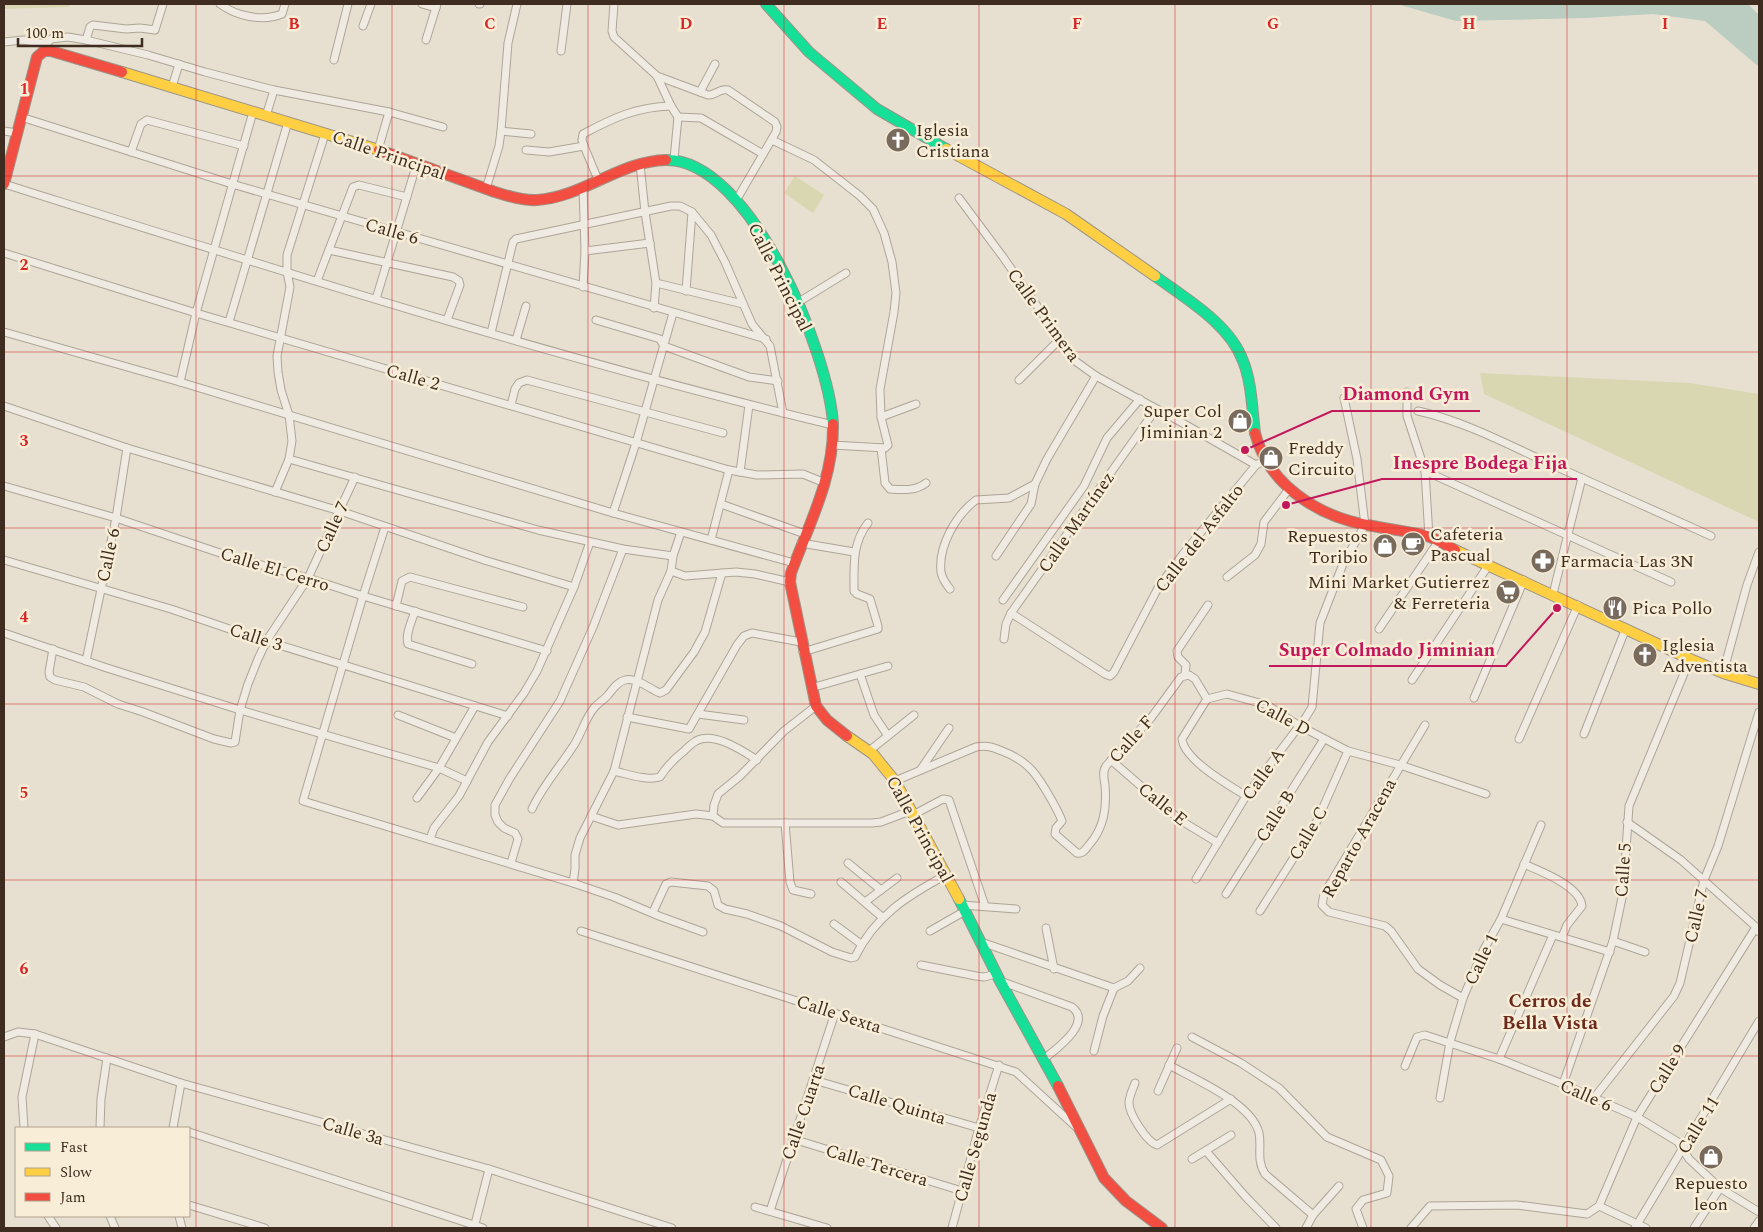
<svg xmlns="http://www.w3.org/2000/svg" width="1763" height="1232" viewBox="0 0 1763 1232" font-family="Spectral,serif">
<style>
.green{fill:#d8d7b2}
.water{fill:#bbccc1}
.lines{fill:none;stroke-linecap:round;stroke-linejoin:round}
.street-casing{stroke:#ada598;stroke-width:9}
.fast-casing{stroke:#9c9488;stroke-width:12}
.slow-casing{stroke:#9c9488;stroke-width:12}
.jam-casing{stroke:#9c9488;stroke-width:12}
.street{stroke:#efeae2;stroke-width:7}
.fast{stroke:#16e098;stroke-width:10}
.slow{stroke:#ffcf43;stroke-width:10}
.jam{stroke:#f24e42;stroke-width:10}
.grid{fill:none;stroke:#d62828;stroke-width:1;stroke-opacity:0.55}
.labels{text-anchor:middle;stroke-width:5;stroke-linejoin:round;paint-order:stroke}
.poi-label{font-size:18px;fill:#3d2c1f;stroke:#f8edd6;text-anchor:start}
.street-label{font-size:18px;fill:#3d2c1f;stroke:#f8edd6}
.neighbourhood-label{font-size:19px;font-weight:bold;fill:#6d291b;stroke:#f8edd6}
.grid-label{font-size:16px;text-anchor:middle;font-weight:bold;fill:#d62828;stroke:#f8edd6;stroke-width:5;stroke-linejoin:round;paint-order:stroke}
.leader{fill:none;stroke:#c2185b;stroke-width:2}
.callout-dot{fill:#c2185b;stroke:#f8edd6;stroke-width:2}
.callout-label{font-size:19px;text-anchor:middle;font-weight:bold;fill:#c2185b;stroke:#f8edd6;stroke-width:5;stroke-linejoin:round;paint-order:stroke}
</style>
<rect width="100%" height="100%" fill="#e7e0d0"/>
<g class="green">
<polygon points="4,4 70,4 69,7 4,9"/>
<polygon points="795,176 824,195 813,213 784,193"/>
<polygon points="1480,373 1690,383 1759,394 1759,522 1484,394"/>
</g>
<polygon class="water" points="1397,4 1748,4 1759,15 1759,67 1705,21 1653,14 1586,18 1456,21"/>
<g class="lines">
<defs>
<g id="street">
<path d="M 220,4 C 236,16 262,22 282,14 L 285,4"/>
<polyline points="422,4 436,8"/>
<polyline points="479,4 480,4"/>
<polyline points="614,4 612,31 614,37 657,76 671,106 678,117 674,159"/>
<polyline points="363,26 371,4"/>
<polyline points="86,40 90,27 93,25 126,29 140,28 155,30 163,4"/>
<polyline points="426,40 437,4"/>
<polyline points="4,42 23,40 46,44"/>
<polyline points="44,51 46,44 51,39 68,37 86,40 148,55 205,72 274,90 389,112 443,127"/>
<polyline points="561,51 567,4"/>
<polyline points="334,60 348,4"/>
<path d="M 657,76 L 708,95 C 715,96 719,88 728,90 L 775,122 L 777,127 L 776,132 L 737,199"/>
<polyline points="172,87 179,64"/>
<polyline points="700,92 715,64"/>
<polyline points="266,116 274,90"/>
<polyline points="21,117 232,184 766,339"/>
<polyline points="678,117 701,118 763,154"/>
<polyline points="4,131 17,133"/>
<polyline points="501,131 531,134"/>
<polyline points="772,140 814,160 860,196 873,209 884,233 892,262 896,293 894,312 880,389 881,417 888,445 885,448 832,445"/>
<polyline points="584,146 599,182"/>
<polyline points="378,150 389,112"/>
<path d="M 526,150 L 549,152 L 584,146 L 582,140 L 583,134 C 613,118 636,107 671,106"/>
<polyline points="131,152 141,124 147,120 244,146"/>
<polyline points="640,164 645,212 656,283 654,308"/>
<path d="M 4,184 C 278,270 553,358 833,425"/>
<polyline points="486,189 499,146 501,131 508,43 517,4"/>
<polyline points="959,198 1003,257 1060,339 1071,358 1096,376 1179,421 1256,465"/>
<polyline points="329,250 453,277 459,281 460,285 447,320"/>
<polyline points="585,251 650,243"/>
<polyline points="4,253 196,313 729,470 757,475 803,474 825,483"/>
<polyline points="317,281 353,187 359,185 407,197"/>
<polyline points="656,283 743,304"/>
<polyline points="583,287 585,251 583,188"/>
<polyline points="686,291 692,212"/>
<polyline points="376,299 417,163"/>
<polyline points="797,303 846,273"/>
<polyline points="596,320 660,339 664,346 749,377 778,381"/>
<polyline points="229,322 288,122"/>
<polyline points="4,332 180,382 613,513 794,563"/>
<polyline points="491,333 513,242 516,239 671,206 680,206 692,212 711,235 725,262 752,324 770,346 783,413"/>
<polyline points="516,340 526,306"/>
<polyline points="1019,380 1060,339"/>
<polyline points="180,382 196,313 253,112"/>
<polyline points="1407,392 1407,416 1425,471 1429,537"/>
<polyline points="511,405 515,389 519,383 527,380 723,433"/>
<polyline points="4,406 127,448 340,511 484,560 574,587"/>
<path d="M 1418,411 C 1463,421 1505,443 1546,462 C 1601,487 1656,511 1711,536"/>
<polyline points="881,417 916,404"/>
<path d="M 881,448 L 885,483 L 890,489 C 903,490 916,491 926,483"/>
<polyline points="289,459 538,530 623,549 673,556"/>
<polyline points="1425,471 1671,582"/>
<polyline points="740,472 749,405"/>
<polyline points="4,486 116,518 229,556 308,578 363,596 547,651"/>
<polyline points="275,492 289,459 292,441 289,415 281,390 278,372 277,356 290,287 287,272 287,255 325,134"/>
<polyline points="721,504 805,534"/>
<polyline points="613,513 636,443 673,313"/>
<polyline points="385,527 363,596 303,801 573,883 614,897 659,916 703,932"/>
<polyline points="711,540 729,470"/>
<polyline points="801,543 854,552"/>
<polyline points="996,556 1031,504 1035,484"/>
<polyline points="4,560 171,609 247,635 508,716"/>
<polyline points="671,571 685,576 736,572 755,574 790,582"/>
<polyline points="1227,577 1255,555 1261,544 1264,522 1289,489"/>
<path d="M 950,589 C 946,584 942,579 941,572 C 938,546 956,515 976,500 L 1009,498 L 1035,484 L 1047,459 L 1096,376"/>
<polyline points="1553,594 1582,478"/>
<polyline points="1003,600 1084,486 1107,438 1140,399"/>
<polyline points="396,606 402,581 410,577 523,607"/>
<path d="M 415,611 C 412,621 405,634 408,644 L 472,664"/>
<polyline points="1011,613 1105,674 1110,676 1114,672 1158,588 1183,554 1256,465 1260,463"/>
<polyline points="1379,629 1438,542"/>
<polyline points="4,633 107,668 240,710 439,768 467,781"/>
<polyline points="1004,639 1006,624 1011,613 1156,409"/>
<polyline points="53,649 49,672 50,677 55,680 84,687 118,704 143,712 214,739 231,743 235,742 240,710 248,684 258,659 267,640 308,578 355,477"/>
<path d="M 803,652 L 878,629 L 878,626 L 870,599 L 857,594 L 854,591 C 854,566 852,543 868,523"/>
<polyline points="86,661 116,518 127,448"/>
<polyline points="1723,673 1747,585 1759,552"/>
<polyline points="860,674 874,715 888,736"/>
<polyline points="1185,675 1186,665 1178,657 1177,651 1208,605"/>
<polyline points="1412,680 1488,566"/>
<polyline points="811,688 888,666"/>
<polyline points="1474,698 1524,580"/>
<polyline points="698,714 744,720"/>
<polyline points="398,715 456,738"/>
<polyline points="627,717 689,729 737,645 744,636 752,633 801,642"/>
<polyline points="1425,725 1324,894 1322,905 1329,912 1385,926 1391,931 1418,969 1440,985 1463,998"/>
<polyline points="1584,734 1626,628"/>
<polyline points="1519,739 1578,605"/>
<polyline points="869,751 914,715"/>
<polyline points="1111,760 1180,820 1218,843"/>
<polyline points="921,769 949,728"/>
<path d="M 614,771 C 628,774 646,781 660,777 C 666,767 674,759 684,751 C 687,748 691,744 696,741 C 714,731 743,751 757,760"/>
<path d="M 895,781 L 976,747 C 987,745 992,747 1002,751 C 1029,761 1038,776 1051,799 C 1055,806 1059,813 1062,821 L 1056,828 L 1055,834 L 1077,853 C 1083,854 1085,850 1089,845 C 1104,828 1107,808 1105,785 C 1104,779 1102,772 1106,766 L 1151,718 L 1181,677 L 1189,675 L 1195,679 L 1207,699"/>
<path d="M 1246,796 C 1229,785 1184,760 1182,739 L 1207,699 L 1227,694 L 1267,705 L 1298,725 L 1348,751 L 1400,765 L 1486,794"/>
<polyline points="417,798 439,768 475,706"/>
<path d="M 532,809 C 542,787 558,769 572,748 C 581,736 584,720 594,708 C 598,703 604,700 608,695 C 613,689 617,682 625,680 C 636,677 650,689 660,693 L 666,690 L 694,652 L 705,632 L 722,573"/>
<polyline points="913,815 943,799 949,800 985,906"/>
<polyline points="591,816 618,825 696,814 713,816 723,823 872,823 881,822 910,811"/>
<polyline points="713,816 714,805 718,794 740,776 784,731 816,706"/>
<polyline points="1627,822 1681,860 1756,927 1759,932"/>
<polyline points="785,823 790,882 793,890 811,894"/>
<polyline points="430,839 434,828 459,796 488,742 524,693 537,671 574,587 590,542"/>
<polyline points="511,863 518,839 515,833 504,828 498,822 495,815 495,805 510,778 560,701 593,627 623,549"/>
<polyline points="848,863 881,890"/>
<path d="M 1524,864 C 1540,871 1580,886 1582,906 L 1567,925 L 1562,937"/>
<polyline points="1196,879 1246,796 1306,717 1312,707 1320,623 1343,564 1365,525 1357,459 1344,398"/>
<polyline points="841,882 882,917"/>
<polyline points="573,883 575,869 575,855 580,838 614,771 658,600 671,571 673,556 681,532"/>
<polyline points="1226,894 1324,739"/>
<polyline points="865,902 897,878"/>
<polyline points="962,905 1016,909"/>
<polyline points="1260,911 1317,821 1348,751"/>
<path d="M 653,912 L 666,884 L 671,882 L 708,886 L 714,891 L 718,905 L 725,909 L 747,914 L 781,926 L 832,952 L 851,958 L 855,957 C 875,916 907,896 946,875"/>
<polyline points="1501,919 1610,952"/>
<polyline points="834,924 861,944"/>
<polyline points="1046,928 1054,969"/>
<polyline points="581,931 1016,1072 1076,1127"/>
<polyline points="930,931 965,911"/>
<polyline points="1613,941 1645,952"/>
<polyline points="981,942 1114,988 1128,981 1140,968"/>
<polyline points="921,965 976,976 984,977 996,974"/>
<path d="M 1000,981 L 1072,1007 C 1093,1023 1056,1049 1044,1059"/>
<polyline points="4,1037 18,1032 35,1034 181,1083 489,1169 672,1228"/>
<polyline points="1192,1037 1241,1063 1279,1088 1327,1137 1381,1160 1389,1176 1387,1193 1363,1200 1356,1209 1363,1228"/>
<polyline points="1094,1051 1103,1016 1114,988"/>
<polyline points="1499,1059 1553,935"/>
<path d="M 1169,1065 C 1194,1079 1252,1103 1259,1133 C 1262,1147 1256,1160 1265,1174 L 1313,1215"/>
<polyline points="1405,1066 1417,1037 1425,1035 1499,1059 1563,1084 1637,1117 1678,1142 1689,1159 1720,1188 1759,1212"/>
<polyline points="814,1080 979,1128"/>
<path d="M 1135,1083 C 1133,1089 1129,1096 1129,1103 C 1129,1114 1147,1142 1157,1145 L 1231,1099"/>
<polyline points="1563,1084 1613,941 1623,893 1629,806 1690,659"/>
<polyline points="1158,1091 1177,1048"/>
<polyline points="1440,1098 1450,1042 1463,998 1483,951 1501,919 1541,825"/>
<polyline points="1594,1098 1674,996 1680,983 1704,880 1718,846 1759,712"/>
<polyline points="24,1128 22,1097 35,1034"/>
<polyline points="100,1128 101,1099 107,1058"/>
<polyline points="173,1128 181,1083"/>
<polyline points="189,1132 483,1228"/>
<polyline points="793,1139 962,1191"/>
<polyline points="1206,1151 1245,1196 1276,1228"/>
<polyline points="1192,1159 1231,1135"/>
<polyline points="189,1205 265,1228"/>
<polyline points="1599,1206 1646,1228"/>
<polyline points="755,1207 827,1228"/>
<polyline points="770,1211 835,1013"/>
<polyline points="48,1216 56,1228"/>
<polyline points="110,1216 115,1228"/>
<polyline points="179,1216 182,1228"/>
<polyline points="474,1228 489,1169"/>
<polyline points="952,1228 979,1128 999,1065"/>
<polyline points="1306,1228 1313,1215 1339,1186"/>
<polyline points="1411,1228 1430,1206 1517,1205 1587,1214 1599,1206 1637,1117 1756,927"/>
<polyline points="1635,1228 1759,1021"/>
<polyline points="1694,1228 1720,1188"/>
<polyline points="1754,1228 1759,1221"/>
</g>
<g id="fast">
<polyline points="766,4 809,52 877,109 946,149"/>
<path d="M 666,160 C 751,159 829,354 833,424"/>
<path d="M 1155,276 C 1185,298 1230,324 1243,361 C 1252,383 1252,410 1255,433"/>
<polyline points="959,899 1000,981 1058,1086"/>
</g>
<g id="slow">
<polyline points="122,72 379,150"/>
<polyline points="946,149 1066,214 1155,276"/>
<polyline points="1455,550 1690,659 1723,673 1759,684"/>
<polyline points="847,736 873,754 895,781 959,899"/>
</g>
<g id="jam">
<path d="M 379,150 L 495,192 C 508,196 523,201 537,200 C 583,197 620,161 666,160"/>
<polyline points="4,184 37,57 44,51 51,51 122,72"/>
<path d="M 833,424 C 834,478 809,524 791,573 L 790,582 L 816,706 L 827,720 L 847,736"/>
<path d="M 1255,433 C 1268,484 1317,516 1367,525 C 1387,529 1407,531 1427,536 C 1437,539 1446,545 1455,550"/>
<polyline points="1058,1086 1104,1178 1126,1201 1162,1228"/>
</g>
</defs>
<use href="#street" class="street-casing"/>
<use href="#fast" class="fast-casing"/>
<use href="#slow" class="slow-casing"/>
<use href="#jam" class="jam-casing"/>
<use href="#street" class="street"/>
<use href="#fast" class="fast"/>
<use href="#slow" class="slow"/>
<use href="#jam" class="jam"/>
</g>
<path class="grid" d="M 196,4 L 196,1228M 392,4 L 392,1228M 588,4 L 588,1228M 784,4 L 784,1228M 979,4 L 979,1228M 1175,4 L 1175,1228M 1371,4 L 1371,1228M 1567,4 L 1567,1228M 4,176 L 1759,176M 4,352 L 1759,352M 4,528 L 1759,528M 4,704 L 1759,704M 4,880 L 1759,880M 4,1056 L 1759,1056"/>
<defs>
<symbol id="church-disc" viewBox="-11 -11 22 22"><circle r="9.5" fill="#786b5d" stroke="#f8edd6"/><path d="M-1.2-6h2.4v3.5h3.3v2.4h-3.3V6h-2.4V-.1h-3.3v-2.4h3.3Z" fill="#fff"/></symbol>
<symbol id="shop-disc" viewBox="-11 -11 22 22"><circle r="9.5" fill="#786b5d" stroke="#f8edd6"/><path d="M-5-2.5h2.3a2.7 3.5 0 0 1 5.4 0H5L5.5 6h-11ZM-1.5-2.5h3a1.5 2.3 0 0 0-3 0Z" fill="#fff"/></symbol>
<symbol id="cafe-disc" viewBox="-11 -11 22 22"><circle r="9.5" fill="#786b5d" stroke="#f8edd6"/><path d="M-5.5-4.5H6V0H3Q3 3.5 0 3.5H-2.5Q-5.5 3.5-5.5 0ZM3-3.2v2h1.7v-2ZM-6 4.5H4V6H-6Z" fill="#fff"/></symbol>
<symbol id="pharmacy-disc" viewBox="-11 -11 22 22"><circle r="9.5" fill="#786b5d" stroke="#f8edd6"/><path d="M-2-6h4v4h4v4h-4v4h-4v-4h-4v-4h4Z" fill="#fff"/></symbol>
<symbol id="supermarket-disc" viewBox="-11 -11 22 22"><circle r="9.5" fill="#786b5d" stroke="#f8edd6"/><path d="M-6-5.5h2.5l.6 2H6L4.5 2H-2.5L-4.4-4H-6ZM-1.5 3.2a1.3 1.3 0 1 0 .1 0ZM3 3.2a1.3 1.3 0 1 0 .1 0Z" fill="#fff"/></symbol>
<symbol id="restaurant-disc" viewBox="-11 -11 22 22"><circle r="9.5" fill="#786b5d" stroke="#f8edd6"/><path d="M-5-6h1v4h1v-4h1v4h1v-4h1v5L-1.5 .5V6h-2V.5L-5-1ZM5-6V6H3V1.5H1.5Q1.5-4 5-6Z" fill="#fff"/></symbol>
</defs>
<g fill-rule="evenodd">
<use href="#church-disc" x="884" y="126" width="28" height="28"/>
<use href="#shop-disc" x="1226" y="407" width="28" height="28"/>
<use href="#shop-disc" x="1257" y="444" width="28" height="28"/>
<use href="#cafe-disc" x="1399" y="530" width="28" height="28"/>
<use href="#shop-disc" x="1371" y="532" width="28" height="28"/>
<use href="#pharmacy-disc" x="1529" y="547" width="28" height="28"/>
<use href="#supermarket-disc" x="1494" y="578" width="28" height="28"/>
<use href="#restaurant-disc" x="1601" y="594" width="28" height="28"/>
<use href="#church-disc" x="1631" y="641" width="28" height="28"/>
<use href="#shop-disc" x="1697" y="1143" width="28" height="28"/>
</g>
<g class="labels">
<g class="poi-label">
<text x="916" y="136">Iglesia<tspan x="916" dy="21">Cristiana</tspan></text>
<text x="1222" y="417" text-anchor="end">Super Col<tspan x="1222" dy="21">Jiminian 2</tspan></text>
<text x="1288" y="454">Freddy<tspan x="1288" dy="21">Circuito</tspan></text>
<text x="1430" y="540">Cafeteria<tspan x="1430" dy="21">Pascual</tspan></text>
<text x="1368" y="542" text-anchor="end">Repuestos<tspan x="1368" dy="21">Toribio</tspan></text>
<text x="1560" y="567">Farmacia Las 3N</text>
<text x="1490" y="588" text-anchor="end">Mini Market Gutierrez<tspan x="1490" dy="21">&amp; Ferreteria</tspan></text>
<text x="1632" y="614">Pica Pollo</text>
<text x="1662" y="651">Iglesia<tspan x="1662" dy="21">Adventista</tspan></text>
<text x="1711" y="1189" text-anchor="middle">Repuesto<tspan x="1711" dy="21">leon</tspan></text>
</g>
<g class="street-label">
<text transform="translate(389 155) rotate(19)" y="6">Calle Principal</text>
<text transform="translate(392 231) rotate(16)" y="6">Calle 6</text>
<text transform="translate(780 277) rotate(63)" y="6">Calle Principal</text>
<text transform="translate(1044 315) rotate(54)" y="6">Calle Primera</text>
<text transform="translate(413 377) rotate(16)" y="6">Calle 2</text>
<text transform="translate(1076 522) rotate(-55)" y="6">Calle Martínez</text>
<text transform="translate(332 527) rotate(-65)" y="6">Calle 7</text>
<text transform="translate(1199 538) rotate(-52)" y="6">Calle del Asfalto</text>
<text transform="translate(108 555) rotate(-78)" y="6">Calle 6</text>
<text transform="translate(275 569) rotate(17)" y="6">Calle El Cerro</text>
<text transform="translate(256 637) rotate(18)" y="6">Calle 3</text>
<text transform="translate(1283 717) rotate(28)" y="6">Calle D</text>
<text transform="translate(1131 739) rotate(-48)" y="6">Calle F</text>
<text transform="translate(1263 774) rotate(-54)" y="6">Calle A</text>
<text transform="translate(1163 804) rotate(39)" y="6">Calle E</text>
<text transform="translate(1275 816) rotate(-58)" y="6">Calle B</text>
<text transform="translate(920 829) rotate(61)" y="6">Calle Principal</text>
<text transform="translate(1308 833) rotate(-60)" y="6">Calle C</text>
<text transform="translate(1359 838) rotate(-61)" y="6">Reparto Aracena</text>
<text transform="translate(1623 870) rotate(-86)" y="6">Calle 5</text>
<text transform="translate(1696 916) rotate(-77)" y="6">Calle 7</text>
<text transform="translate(1481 959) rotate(-64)" y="6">Calle 1</text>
<text transform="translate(839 1014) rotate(18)" y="6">Calle Sexta</text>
<text transform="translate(1667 1069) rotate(-58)" y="6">Calle 9</text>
<text transform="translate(1586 1095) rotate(24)" y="6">Calle 6</text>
<text transform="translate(897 1104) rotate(17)" y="6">Calle Quinta</text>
<text transform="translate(803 1112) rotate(-71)" y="6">Calle Cuarta</text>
<text transform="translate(1698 1125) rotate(-59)" y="6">Calle 11</text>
<text transform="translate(353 1131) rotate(16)" y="6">Calle 3a</text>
<text transform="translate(975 1147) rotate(-74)" y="6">Calle Segunda</text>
<text transform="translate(877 1165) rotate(17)" y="6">Calle Tercera</text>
</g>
<g class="neighbourhood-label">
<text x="1550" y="1007">Cerros de<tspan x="1550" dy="22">Bella Vista</tspan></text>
</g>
</g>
<g class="grid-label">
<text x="294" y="29">B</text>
<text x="490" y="29">C</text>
<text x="686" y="29">D</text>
<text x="882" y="29">E</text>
<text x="1077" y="29">F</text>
<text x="1273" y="29">G</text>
<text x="1469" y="29">H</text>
<text x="1665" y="29">I</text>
<text x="24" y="94">1</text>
<text x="24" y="270">2</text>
<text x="24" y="446">3</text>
<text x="24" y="622">4</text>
<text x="24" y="798">5</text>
<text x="24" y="974">6</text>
</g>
<path class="leader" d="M1245 450L1332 411H1480M1286 505L1382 479H1577M1557 608L1506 666H1269"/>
<g class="callout-dot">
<circle cx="1245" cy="450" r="5"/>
<circle cx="1286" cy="505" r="5"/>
<circle cx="1557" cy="608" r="5"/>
</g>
<g class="callout-label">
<text x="1406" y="400">Diamond Gym</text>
<text x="1480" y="469">Inespre Bodega Fija</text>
<text x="1387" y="656">Super Colmado Jiminian</text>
</g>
<rect width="1763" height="1232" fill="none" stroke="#3d2c1f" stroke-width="10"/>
<rect x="15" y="1127" width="175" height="90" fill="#f8edd6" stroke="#ada08d"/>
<rect x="25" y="1143" width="25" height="8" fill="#16e098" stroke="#ada08d"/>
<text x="60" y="1152" font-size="15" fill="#3d2c1f">Fast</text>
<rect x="25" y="1168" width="25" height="8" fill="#ffcf43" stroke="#ada08d"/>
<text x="60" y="1177" font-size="15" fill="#3d2c1f">Slow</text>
<rect x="25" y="1193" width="25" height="8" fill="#f24e42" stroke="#ada08d"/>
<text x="60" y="1202" font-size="15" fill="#3d2c1f">Jam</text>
<path d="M18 38v8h124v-8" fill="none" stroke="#3d2c1f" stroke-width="2.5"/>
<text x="25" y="38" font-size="15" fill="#3d2c1f" stroke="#f8edd6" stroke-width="4" paint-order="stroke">100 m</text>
</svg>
